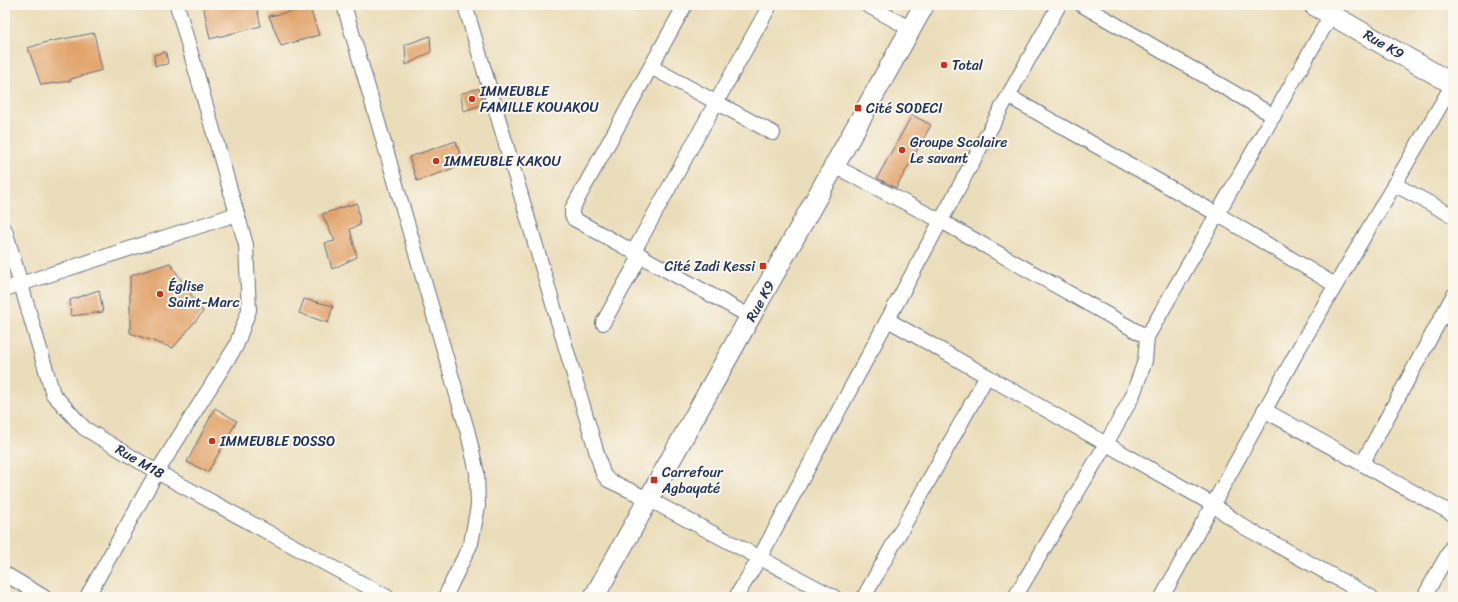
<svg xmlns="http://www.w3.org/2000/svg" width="1458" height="602" viewBox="0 0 1458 602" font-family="Sriracha,sans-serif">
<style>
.building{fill:#e1a36a}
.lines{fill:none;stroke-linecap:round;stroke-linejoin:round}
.street-casing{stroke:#636c7e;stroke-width:16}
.secondary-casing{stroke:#636c7e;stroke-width:22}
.street{stroke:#fff;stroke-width:14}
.secondary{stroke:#fff;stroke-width:20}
.poi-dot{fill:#c8321e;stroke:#fbf7ec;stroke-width:1.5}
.labels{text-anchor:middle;stroke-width:4;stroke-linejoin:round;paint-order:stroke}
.street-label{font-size:14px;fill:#1b2f5e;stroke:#fbf7ec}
.poi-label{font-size:14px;fill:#1b2f5e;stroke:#fbf7ec;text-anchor:start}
</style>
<rect width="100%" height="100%" fill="#fbf7ec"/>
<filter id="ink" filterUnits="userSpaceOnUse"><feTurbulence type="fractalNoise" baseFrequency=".025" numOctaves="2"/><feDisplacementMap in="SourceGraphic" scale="8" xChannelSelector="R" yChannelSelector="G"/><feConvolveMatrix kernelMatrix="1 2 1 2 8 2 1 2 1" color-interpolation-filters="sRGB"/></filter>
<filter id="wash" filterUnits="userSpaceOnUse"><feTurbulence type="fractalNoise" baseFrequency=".012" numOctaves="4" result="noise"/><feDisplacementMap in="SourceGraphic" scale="16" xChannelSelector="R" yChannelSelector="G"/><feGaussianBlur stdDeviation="0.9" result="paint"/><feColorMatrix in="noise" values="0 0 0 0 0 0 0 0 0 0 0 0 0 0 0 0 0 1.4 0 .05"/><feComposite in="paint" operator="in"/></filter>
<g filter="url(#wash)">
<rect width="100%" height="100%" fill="#eaddb9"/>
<g id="blocks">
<g class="building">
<polygon points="203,5 256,5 261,26 210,39"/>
<polygon points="310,8 319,35 281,46 269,16"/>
<polygon points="94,33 102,70 71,79 71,81 41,85 28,48 47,42"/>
<polygon points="430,36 431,52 406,65 405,45"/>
<polygon points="166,52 168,64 155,66 154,55"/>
<polygon points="479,88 484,104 464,111 460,94"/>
<polygon points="912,115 931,125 896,188 877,178"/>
<polygon points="456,141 463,165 417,181 409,157"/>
<polygon points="357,203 360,225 350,229 357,257 332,269 325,243 335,241 322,214"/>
<polygon points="170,263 203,312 173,348 130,333 130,276"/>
<polygon points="99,290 103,312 71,316 70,300"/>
<polygon points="304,299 333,306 328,323 299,313"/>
<polygon points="215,408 237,421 208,472 187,462"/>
</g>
</g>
</g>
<g filter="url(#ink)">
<use href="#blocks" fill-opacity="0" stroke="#636c7e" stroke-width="1"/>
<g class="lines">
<defs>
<g id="street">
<polyline points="344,5 468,433 477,473 478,506 471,543 445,597"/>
<polyline points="465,5 603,474 608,480 648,499 834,597"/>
<polyline points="685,5 572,209 572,215 574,219 751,317"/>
<polyline points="867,5 911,29"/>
<polyline points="1082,5 1274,116"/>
<polyline points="651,67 773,133"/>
<polyline points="1008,96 1217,214 1335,285"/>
<polyline points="834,166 941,221 1147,337"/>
<polyline points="1394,184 1453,216"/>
<polyline points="5,230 53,394 84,428 157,472 387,597"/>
<polyline points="634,251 770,5"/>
<polyline points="5,289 237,214"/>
<polyline points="888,320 1212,504 1244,527 1371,597"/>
<polyline points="603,323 641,255"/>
<polyline points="1264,410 1453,514"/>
<polyline points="1362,464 1453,296"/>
<polyline points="5,574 44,597"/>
<polyline points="87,597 157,472 236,346 249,310 246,245 177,5"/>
<polyline points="736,597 760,557 1008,96 1059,5"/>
<polyline points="864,597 987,376"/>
<polyline points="1015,597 1106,444 1132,397 1145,361 1147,337 1331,15"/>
<polyline points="1162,597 1299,348 1453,84"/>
<polyline points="1424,597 1453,545"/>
</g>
<g id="secondary">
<polyline points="1314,5 1453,84"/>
<polyline points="594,597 924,5"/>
</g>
</defs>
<use href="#street" class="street-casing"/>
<use href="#secondary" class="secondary-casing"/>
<use href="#street" class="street"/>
<use href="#secondary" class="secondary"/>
</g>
</g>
<g class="poi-dot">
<circle cx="944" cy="65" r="4"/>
<circle cx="472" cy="99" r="4"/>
<rect x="854" y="104" width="8" height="8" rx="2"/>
<circle cx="902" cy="150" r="4"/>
<circle cx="436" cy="161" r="4"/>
<rect x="759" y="262" width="8" height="8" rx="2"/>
<circle cx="160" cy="294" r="4"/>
<circle cx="212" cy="441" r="4"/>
<rect x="650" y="476" width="8" height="8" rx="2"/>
</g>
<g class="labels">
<g class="street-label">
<text transform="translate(1384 44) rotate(30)" y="5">Rue K9</text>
<text transform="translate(760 301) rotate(-61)" y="5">Rue K9</text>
<text transform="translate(140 461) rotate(30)" y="5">Rue M18</text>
</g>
<g class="poi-label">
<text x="952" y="70">Total</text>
<text x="480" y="96">IMMEUBLE<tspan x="480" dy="16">FAMILLE KOUAKOU</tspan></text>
<text x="866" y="113">Cité SODECI</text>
<text x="910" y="147">Groupe Scolaire<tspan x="910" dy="16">Le savant</tspan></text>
<text x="444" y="166">IMMEUBLE KAKOU</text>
<text x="755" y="271" text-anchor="end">Cité Zadi Kessi</text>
<text x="168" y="291">Église<tspan x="168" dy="16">Saint-Marc</tspan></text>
<text x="220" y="446">IMMEUBLE DOSSO</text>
<text x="662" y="477">Carrefour<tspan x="662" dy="16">Agbayaté</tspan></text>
</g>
</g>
<rect width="1458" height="602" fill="none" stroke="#fbf7ec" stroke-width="20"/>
</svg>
